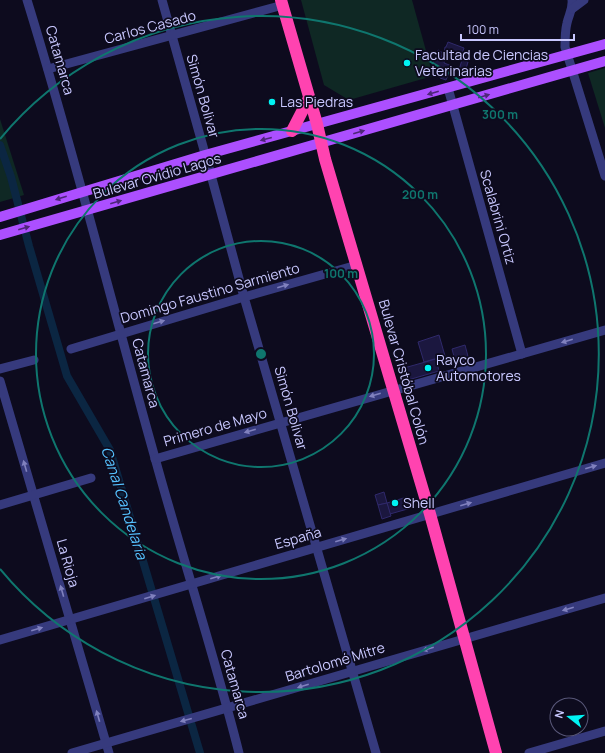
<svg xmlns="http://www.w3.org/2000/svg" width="605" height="753" viewBox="0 0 605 753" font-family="Manrope,sans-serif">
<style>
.green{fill:#0f2824}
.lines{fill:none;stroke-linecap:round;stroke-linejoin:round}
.canal{stroke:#0b2642;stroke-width:8}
.building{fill:#1b173f;stroke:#2f296b}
.minor{stroke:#363a7d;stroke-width:9}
.major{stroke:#ac4fff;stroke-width:10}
.highway{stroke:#ff43b0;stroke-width:12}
.oneway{fill:#4d2678}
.oneway2{fill:#8081be}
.ring{fill:none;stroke:#0f766e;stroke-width:2}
.poi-dot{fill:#00f3f3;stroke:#0d0b1e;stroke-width:1.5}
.labels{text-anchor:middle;stroke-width:3.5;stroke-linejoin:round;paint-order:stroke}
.street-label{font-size:14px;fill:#c9c8ff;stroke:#0d0b1e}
.poi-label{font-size:14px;fill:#c9c8ff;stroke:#0d0b1e;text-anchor:start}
.water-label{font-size:15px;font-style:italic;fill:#56c2ff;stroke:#0d0b1e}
.centre{fill:#0f766e;stroke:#0d0b1e;stroke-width:2}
.ring-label{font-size:12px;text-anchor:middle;font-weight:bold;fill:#0f766e;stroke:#0d0b1e;stroke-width:3.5;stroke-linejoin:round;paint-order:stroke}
</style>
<rect width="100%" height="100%" fill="#0d0b1e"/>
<g class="green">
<polygon points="301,0 412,0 433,76 349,100 324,85"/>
<polygon points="605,68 605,128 588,73"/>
<polygon points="0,119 24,195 0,202"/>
</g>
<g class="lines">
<polyline class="canal" points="0,145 11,177 29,246 67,376 110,450 200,753"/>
</g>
<g class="building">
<polygon points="448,42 464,48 460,60 444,55 445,47 446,47"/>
<polygon points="438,50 443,53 441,58 445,59 444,63 452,66 446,80 440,78 442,72 431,68"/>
<polygon points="462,60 468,62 465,72 459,70"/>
<polygon points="439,335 445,356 424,362 418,342"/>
<polygon points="465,345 469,360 456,364 452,349"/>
<polygon points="436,359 439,371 408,380 404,368"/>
<polygon points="384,492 387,503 378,505 375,495"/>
<polygon points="407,497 411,508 390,514 387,503"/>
<polygon points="387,503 391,516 382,519 378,505"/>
</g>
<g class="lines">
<g class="minor">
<path d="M 27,0 C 74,152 112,305 155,458 C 182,556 214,654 239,753"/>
<polyline points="162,0 211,175 244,297 376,753"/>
<path d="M 572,0 C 573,9 569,14 567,23 C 565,31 565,38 565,47 L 605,176"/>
<polyline points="572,9 584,0"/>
<polyline points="48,69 283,5"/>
<polyline points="448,88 522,354"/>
<polyline points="71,349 244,297 357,265"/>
<polyline points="0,369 34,360"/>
<polyline points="0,381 109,753"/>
<polyline points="155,459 605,330"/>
<polyline points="0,505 91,478"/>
<polyline points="0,640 605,463"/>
<path d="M 72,753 C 250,702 427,649 605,598"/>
<polyline points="529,753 605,731"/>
</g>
<g class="major">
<polyline points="0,217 205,155 605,44"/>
<polyline points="0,235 605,61"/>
</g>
<g class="highway">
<polyline points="281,0 317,124 325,159 430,514 496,753"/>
<polyline points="292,131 309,98"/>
</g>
</g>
<defs><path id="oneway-solid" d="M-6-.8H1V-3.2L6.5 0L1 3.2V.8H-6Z"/></defs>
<g class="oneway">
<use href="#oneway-solid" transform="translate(433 93) rotate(164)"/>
<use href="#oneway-solid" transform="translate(484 96) rotate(-16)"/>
<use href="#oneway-solid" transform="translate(359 132) rotate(-16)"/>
<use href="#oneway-solid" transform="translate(266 139) rotate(165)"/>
<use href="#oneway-solid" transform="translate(61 198) rotate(163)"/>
<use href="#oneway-solid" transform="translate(116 202) rotate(-16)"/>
<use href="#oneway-solid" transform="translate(24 228) rotate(-16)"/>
</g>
<g class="oneway2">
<use href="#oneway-solid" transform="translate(283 286) rotate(-16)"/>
<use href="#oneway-solid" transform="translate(159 322) rotate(-16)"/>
<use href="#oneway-solid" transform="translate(567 341) rotate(164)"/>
<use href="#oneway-solid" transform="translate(375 395) rotate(164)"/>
<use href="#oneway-solid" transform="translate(250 431) rotate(164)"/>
<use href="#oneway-solid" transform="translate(25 466) rotate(-106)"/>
<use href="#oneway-solid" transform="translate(591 467) rotate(-16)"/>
<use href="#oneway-solid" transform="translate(466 504) rotate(-16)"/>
<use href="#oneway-solid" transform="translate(341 540) rotate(-16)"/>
<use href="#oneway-solid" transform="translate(216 577) rotate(-17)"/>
<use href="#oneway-solid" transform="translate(62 591) rotate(-106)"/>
<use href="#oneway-solid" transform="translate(150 597) rotate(-17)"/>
<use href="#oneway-solid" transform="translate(568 609) rotate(164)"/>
<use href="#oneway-solid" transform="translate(37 629) rotate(-16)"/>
<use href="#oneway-solid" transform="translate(428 649) rotate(164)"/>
<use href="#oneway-solid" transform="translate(303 686) rotate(163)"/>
<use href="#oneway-solid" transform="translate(98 716) rotate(-106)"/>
<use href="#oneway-solid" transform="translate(186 720) rotate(165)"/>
</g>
<g class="ring">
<circle cx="261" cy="354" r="113"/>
<circle cx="261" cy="354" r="225"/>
<path d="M0 139A338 338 0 1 1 0 569"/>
</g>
<g class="poi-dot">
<circle cx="407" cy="63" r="4"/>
<circle cx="272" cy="102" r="4"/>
<circle cx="428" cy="368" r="4"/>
<circle cx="395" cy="503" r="4"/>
</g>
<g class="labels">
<g class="street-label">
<text transform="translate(150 27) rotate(-15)" y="5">Carlos Casado</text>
<text transform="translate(60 60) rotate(74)" y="5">Catamarca</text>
<text transform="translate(203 96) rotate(74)" y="5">Simón Bolivar</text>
<text transform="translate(157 176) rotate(-16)" y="5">Bulevar Ovidio Lagos</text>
<text transform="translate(498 217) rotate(74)" y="5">Scalabrini Ortiz</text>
<text transform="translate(210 293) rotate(-16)" y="5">Domingo Faustino Sarmiento</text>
<text transform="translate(404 372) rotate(74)" y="5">Bulevar Cristóbal Colón</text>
<text transform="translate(146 373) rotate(75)" y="5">Catamarca</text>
<text transform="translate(291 408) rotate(74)" y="5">Simón Bolivar</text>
<text transform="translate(215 427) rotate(-16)" y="5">Primero de Mayo</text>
<text transform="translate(298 538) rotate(-16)" y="5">España</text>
<text transform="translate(68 563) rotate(74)" y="5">La Rioja</text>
<text transform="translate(335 662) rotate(-17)" y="5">Bartolomé Mitre</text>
<text transform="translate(235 684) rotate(74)" y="5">Catamarca</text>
</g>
<g class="poi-label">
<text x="415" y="60">Facultad de Ciencias<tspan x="415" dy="16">Veterinarias</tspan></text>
<text x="280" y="107">Las Piedras</text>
<text x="436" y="365">Rayco<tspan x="436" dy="16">Automotores</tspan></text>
<text x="403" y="508">Shell</text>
</g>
<g class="water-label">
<text transform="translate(124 503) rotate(72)" y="5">Canal Candelaria</text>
</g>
</g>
<circle cx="261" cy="354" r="6" class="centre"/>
<g class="ring-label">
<text x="500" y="119">300 m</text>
<text x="420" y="199">200 m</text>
<text x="341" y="278">100 m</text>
</g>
<g transform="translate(569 717) rotate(287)"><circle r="19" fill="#0d0b1e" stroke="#585778"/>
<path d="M0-3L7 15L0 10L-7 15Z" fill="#00f3f3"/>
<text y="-6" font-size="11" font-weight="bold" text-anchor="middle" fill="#c9c8ff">N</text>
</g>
<path d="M461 34v6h113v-6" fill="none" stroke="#c9c8ff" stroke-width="2"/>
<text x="467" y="34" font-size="12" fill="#c9c8ff" stroke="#0d0b1e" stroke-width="3" paint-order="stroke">100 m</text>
</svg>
